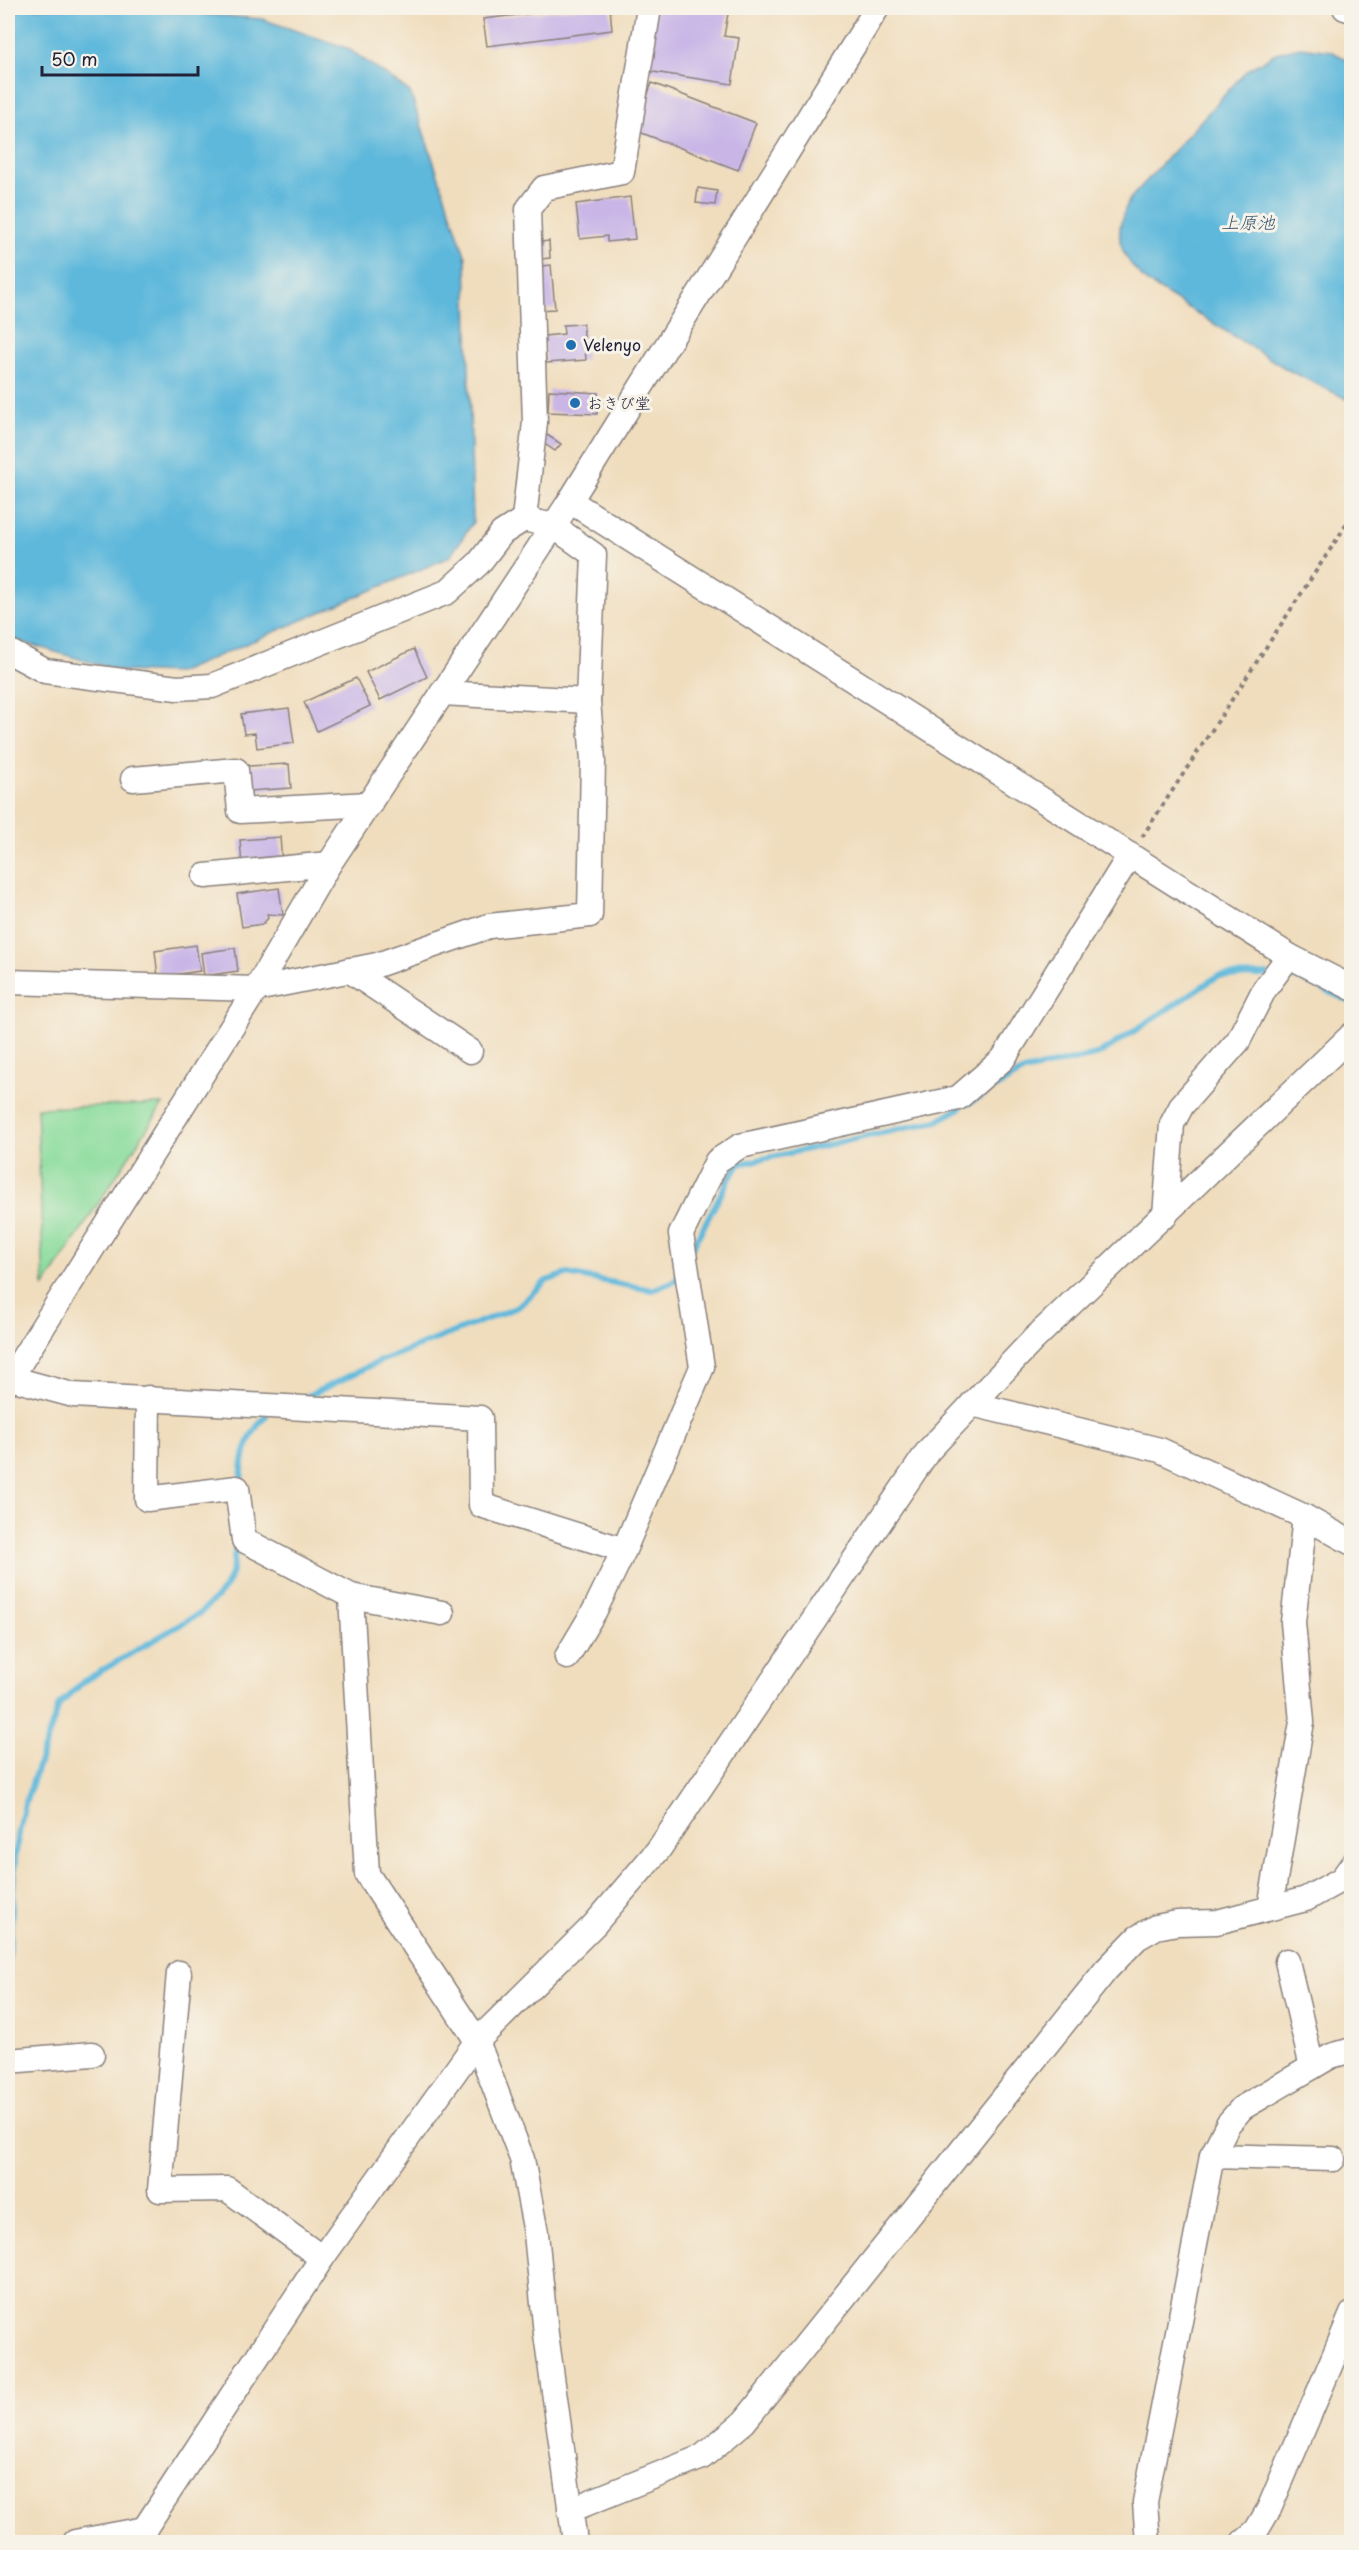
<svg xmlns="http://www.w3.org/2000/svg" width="1359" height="2550" viewBox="0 0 1359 2550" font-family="'Playpen Sans','Klee One',sans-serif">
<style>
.green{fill:#8adc9d;stroke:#567f6c;stroke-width:1.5}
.water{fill:#5db8db;stroke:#406d8b;stroke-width:1.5}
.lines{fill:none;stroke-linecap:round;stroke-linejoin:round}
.stream{stroke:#5db8db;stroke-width:6}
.building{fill:#c9b6e7}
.minor-casing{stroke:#89807c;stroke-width:27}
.path{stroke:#89807c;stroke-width:4;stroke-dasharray:4.5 4.5;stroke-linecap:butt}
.minor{stroke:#fff;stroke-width:24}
.poi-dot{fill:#1f6fb2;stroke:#f7f3e8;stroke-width:2}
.labels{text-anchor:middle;stroke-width:6;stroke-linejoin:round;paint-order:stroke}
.poi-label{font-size:16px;fill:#22223b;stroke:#f7f3e8;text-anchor:start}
.water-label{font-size:18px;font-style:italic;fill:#375673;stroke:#f7f3e8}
</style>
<rect width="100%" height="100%" fill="#f7f3e8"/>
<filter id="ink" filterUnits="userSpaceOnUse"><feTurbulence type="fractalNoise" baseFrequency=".0167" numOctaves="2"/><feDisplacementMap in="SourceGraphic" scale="12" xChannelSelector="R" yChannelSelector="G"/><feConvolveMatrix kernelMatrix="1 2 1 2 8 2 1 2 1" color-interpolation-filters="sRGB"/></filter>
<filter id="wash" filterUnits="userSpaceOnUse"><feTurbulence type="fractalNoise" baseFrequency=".008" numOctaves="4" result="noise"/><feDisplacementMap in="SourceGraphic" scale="24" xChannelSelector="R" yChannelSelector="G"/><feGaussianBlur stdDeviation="1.35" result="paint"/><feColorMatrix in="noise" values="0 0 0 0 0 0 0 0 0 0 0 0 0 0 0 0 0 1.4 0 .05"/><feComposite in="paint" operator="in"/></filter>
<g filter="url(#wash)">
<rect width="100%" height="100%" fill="#f0ddbd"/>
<polygon class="green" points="163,1104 44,1287 37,1108"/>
<g class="water">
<polygon points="8,8 128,8 262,19 347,48 410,92 466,258 473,522 450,557 178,673 120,671 8,638"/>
<path d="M 1300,47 L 1331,51 L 1351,62 L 1351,401 L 1288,370 L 1147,282 C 1119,255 1111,235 1130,199 L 1246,71 L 1276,53 Z"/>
</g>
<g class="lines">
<g class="stream">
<polyline points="1281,976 1298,978 1352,1002"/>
<polyline points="969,1103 1024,1071 1099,1054 1218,976 1267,975"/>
<polyline points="692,1248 729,1179 739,1164 937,1121 960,1108"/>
<polyline points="306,1397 380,1361 518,1307 546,1281 567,1274 652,1290 675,1281 679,1273"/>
<path d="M 241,1483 C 242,1456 247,1435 266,1416"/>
<path d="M 8,1976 L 15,1858 L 19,1832 L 24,1807 L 59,1705 L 84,1681 L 200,1613 C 230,1586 232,1582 236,1542"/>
</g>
</g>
<g id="blocks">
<g class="building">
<polygon points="578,8 610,8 612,30 487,46 483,19"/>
<polygon points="656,8 729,8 724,36 739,38 732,84 647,71"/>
<polygon points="819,8 853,8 853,12 818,11"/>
<polygon points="652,83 756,123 738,170 634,130"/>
<polygon points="698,188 717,191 715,205 696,203"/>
<polygon points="630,197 635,239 607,242 607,236 580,239 576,204"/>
<polygon points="549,241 550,258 533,260 532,243"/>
<polygon points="551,265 555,309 537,310 533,267"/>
<polygon points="583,324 586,360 546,363 544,336 564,334 563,325"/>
<polygon points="549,390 598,393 597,414 548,412"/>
<polygon points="547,435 561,444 555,451 542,442"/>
<polygon points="414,649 427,677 380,700 366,672"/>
<polygon points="356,678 370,706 317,731 304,702"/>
<polygon points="289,708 294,743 257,748 255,733 244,734 241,714"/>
<polygon points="289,764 291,788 249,791 248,766"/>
<polygon points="280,837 282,863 242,866 240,840"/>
<polygon points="279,888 283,915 267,914 268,918 263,924 242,927 237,894"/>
<polygon points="196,945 200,971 158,977 155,951"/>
<polygon points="235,948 238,971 204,976 201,953"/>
</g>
</g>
</g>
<g filter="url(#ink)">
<use href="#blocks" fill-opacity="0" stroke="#89807c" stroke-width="1.5"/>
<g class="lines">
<defs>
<g id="minor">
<polyline points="1345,8 1352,10"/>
<polyline points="570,501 1289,956 1352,988"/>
<polyline points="8,651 45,671 177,688 212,686 447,592 479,563 502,533 524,519"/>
<polyline points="588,701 594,555 553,526 524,519 535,422 528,209 544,188 622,172 649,8"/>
<polyline points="133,779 236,770 240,811 370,804"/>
<polyline points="205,876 329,864"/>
<polyline points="349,970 470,1051"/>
<polyline points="8,982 256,989 377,965 489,926 590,915 593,760 588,701 442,693"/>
<polyline points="1165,1216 1172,1124 1182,1105 1238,1041 1264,990 1289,956"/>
<polyline points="10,1378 73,1395 480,1418 481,1505 624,1550"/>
<polyline points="8,1382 256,989 329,864 570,501 877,8"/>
<polyline points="148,1398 147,1499 237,1488 244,1540 351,1596 442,1613"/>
<polyline points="972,1404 1160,1450 1305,1517 1352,1543"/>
<polyline points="351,1596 367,1874 477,2041 522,2159 536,2233 546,2334 575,2542"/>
<polyline points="567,1657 595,1610 624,1550 702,1367 681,1234 717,1161 740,1146 958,1098 1003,1059 1130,855"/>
<polyline points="1270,1908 1302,1722 1293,1622 1305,1517"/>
<polyline points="1287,1961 1312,2067"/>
<polyline points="179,1973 160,2190 227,2189 322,2258"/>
<polyline points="8,2061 92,2054"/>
<polyline points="1212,2156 1333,2159"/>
<polyline points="570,2510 702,2457 744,2422 1106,1970 1137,1938 1156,1927 1177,1923 1217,1922 1306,1899 1342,1879 1352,1865"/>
<polyline points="75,2542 145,2529"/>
<polyline points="136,2542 322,2258 477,2041 594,1925 659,1849 928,1451 1033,1340 1352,1035"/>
<polyline points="1148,2542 1145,2502 1212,2156 1228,2124 1242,2108 1331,2056 1352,2050"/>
<polyline points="1243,2542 1256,2531 1269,2509 1352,2314"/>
</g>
</defs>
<use href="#minor" class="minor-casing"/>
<polyline class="path" points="1142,837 1352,516"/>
<use href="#minor" class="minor"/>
</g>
</g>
<g class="poi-dot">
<circle cx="571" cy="345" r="6"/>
<circle cx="575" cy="403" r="6"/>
</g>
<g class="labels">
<g class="poi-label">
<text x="583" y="351">Velenyo</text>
<text x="587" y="409">おきび堂</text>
</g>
<g class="water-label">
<text x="1248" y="229">上原池</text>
</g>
</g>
<rect width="1359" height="2550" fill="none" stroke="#f7f3e8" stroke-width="30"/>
<path d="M42 66v9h156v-9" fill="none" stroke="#22223b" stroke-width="3"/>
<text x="51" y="66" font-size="18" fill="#22223b" stroke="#f7f3e8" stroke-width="4.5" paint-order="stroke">50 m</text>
</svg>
